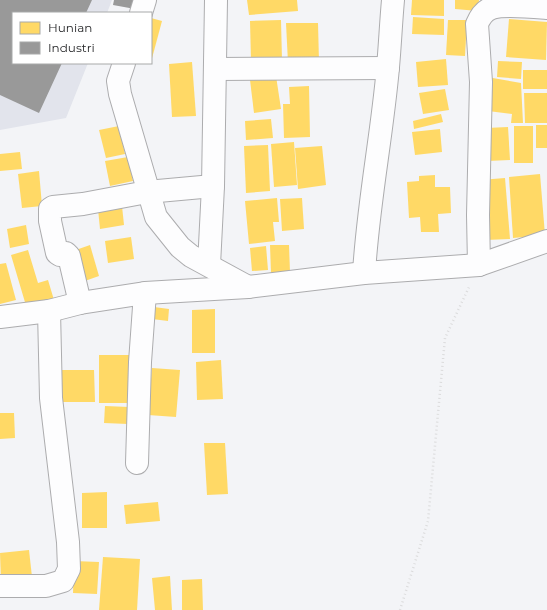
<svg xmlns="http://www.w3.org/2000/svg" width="547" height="610" viewBox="0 0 547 610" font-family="Montserrat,sans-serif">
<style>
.built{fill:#e2e4ec}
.homes{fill:#ffd966}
.industry{fill:#999}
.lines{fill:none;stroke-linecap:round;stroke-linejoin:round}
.minor-casing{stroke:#acacae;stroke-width:24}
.path{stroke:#dbdbdc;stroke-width:2.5;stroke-dasharray:1 3;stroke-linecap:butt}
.minor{stroke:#fdfdfe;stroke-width:22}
</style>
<rect width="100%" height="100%" fill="#f3f4f7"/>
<polygon class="built" points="0,0 112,0 107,13 13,13 13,63 88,63 66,118 0,130"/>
<g class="homes">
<polygon points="247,0 297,0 298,11 249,15"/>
<polygon points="412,0 444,0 444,16 411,15"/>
<polygon points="455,0 479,0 478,11 455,9"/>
<polygon points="413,17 444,19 444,35 412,34"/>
<polygon points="151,18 162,21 151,62"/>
<polygon points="509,19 547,22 546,60 506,57"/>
<polygon points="281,20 282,60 251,61 250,21"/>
<polygon points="448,20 467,20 465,56 446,55"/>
<polygon points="286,23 318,23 319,62 288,63"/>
<polygon points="446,59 448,85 418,87 416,62"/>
<polygon points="498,61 522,62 521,79 497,77"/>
<polygon points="192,62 196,116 172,117 169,64"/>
<rect x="523" y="70" width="24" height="19"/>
<polygon points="276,76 281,109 254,113 250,80"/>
<polygon points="487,77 521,83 523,123 511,123 512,114 488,111"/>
<polygon points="309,86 310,137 284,138 283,104 290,104 289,87"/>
<polygon points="445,89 449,110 423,114 419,93"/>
<polygon points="524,93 547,93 547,123 525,123"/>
<polygon points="441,114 443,122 414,129 413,121"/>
<polygon points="271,119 273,138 246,140 245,121"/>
<rect x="536" y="125" width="11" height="23"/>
<polygon points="119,126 125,154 106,158 99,130"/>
<rect x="514" y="126" width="19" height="37"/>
<polygon points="508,127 510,160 487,161 486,128"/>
<polygon points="440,129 442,152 415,155 412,132"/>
<polygon points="294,142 297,185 274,187 271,144"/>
<polygon points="268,145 270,191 246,193 244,146"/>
<polygon points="322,146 326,185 298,189 295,148"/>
<polygon points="20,152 22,169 0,171 0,154"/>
<polygon points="128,157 133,181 110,186 105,161"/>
<polygon points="39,171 42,206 22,208 18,174"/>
<polygon points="540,174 545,235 513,238 509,177"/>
<polygon points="435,175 435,187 450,187 451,213 438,214 439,232 421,232 420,217 409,218 407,182 419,181 419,176"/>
<polygon points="505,178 510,239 485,240 480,180"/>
<polygon points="277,198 279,222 273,222 275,241 249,244 245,201"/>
<polygon points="302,198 304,229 282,231 280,199"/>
<polygon points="122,206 124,225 100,229 98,209"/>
<polygon points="26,225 29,244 10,248 7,229"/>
<polygon points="131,237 134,259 108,263 105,241"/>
<polygon points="90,245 99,276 82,282 73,251"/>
<polygon points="270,245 289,245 290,272 271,273"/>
<polygon points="266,246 268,270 252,271 250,248"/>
<polygon points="28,250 38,283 48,280 54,300 27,309 11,255"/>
<polygon points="6,263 16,300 0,304 0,264"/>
<polygon points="154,307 169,309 168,321 152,319"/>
<polygon points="215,309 215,353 192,353 192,310"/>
<rect x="99" y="355" width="30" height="48"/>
<polygon points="221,360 223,399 197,400 196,362"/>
<polygon points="152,368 180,370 176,417 148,415"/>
<polygon points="61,370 94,370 95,402 61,402"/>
<polygon points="105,406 129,407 128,424 104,423"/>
<polygon points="0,413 14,413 15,438 0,439"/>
<polygon points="204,443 225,443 228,494 207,495"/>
<polygon points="107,492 107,528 82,528 82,493"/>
<polygon points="158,502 160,521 126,524 124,505"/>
<polygon points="29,550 32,577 1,581 0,553"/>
<polygon points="103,557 140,559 137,610 99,610"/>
<polygon points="74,561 99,562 97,594 73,593"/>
<polygon points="170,576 172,610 155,610 152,578"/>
<polygon points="202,579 203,610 182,610 182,580"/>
</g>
<g class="industry">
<polygon points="0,0 92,0 86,13 13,13 13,63 62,63 39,113 0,95"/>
<polygon points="114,0 137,0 135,9 113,5"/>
</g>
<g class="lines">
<defs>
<g id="minor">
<polyline points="141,13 145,0"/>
<polyline points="124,63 118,81 120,94 156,217 180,247 191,256 248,287"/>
<polyline points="216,69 388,68"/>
<polyline points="209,265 213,186 216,0"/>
<path d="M 479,265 L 478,215 L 481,82 L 477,24 C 480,17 484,10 492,8 C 503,4 535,7 547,8"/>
<path d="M 364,273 C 368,204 382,136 388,67 C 390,45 391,22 393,0"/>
<polyline points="80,303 69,256 66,253 60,255 57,253 50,221 50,209 53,207 83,204 147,192 213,186"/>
<polyline points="0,317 49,311 80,303 145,293 248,287 364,273 479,265 547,241"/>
<polyline points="137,463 140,362 145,293"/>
<polyline points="0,586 46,586 63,581 69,569 68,542 51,398 49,311"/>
</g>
</defs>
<use href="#minor" class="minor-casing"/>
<polyline class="path" points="400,610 428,521 445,338 470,285"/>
<use href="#minor" class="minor"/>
</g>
<rect x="12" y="12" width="140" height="52" fill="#ffffff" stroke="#a8a9a9"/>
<rect x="20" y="22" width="20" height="12" fill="#ffd966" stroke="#a8a9a9"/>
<text x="48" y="32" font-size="12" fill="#262729">Hunian</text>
<rect x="20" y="42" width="20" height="12" fill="#999999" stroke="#a8a9a9"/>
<text x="48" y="52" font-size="12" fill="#262729">Industri</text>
</svg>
